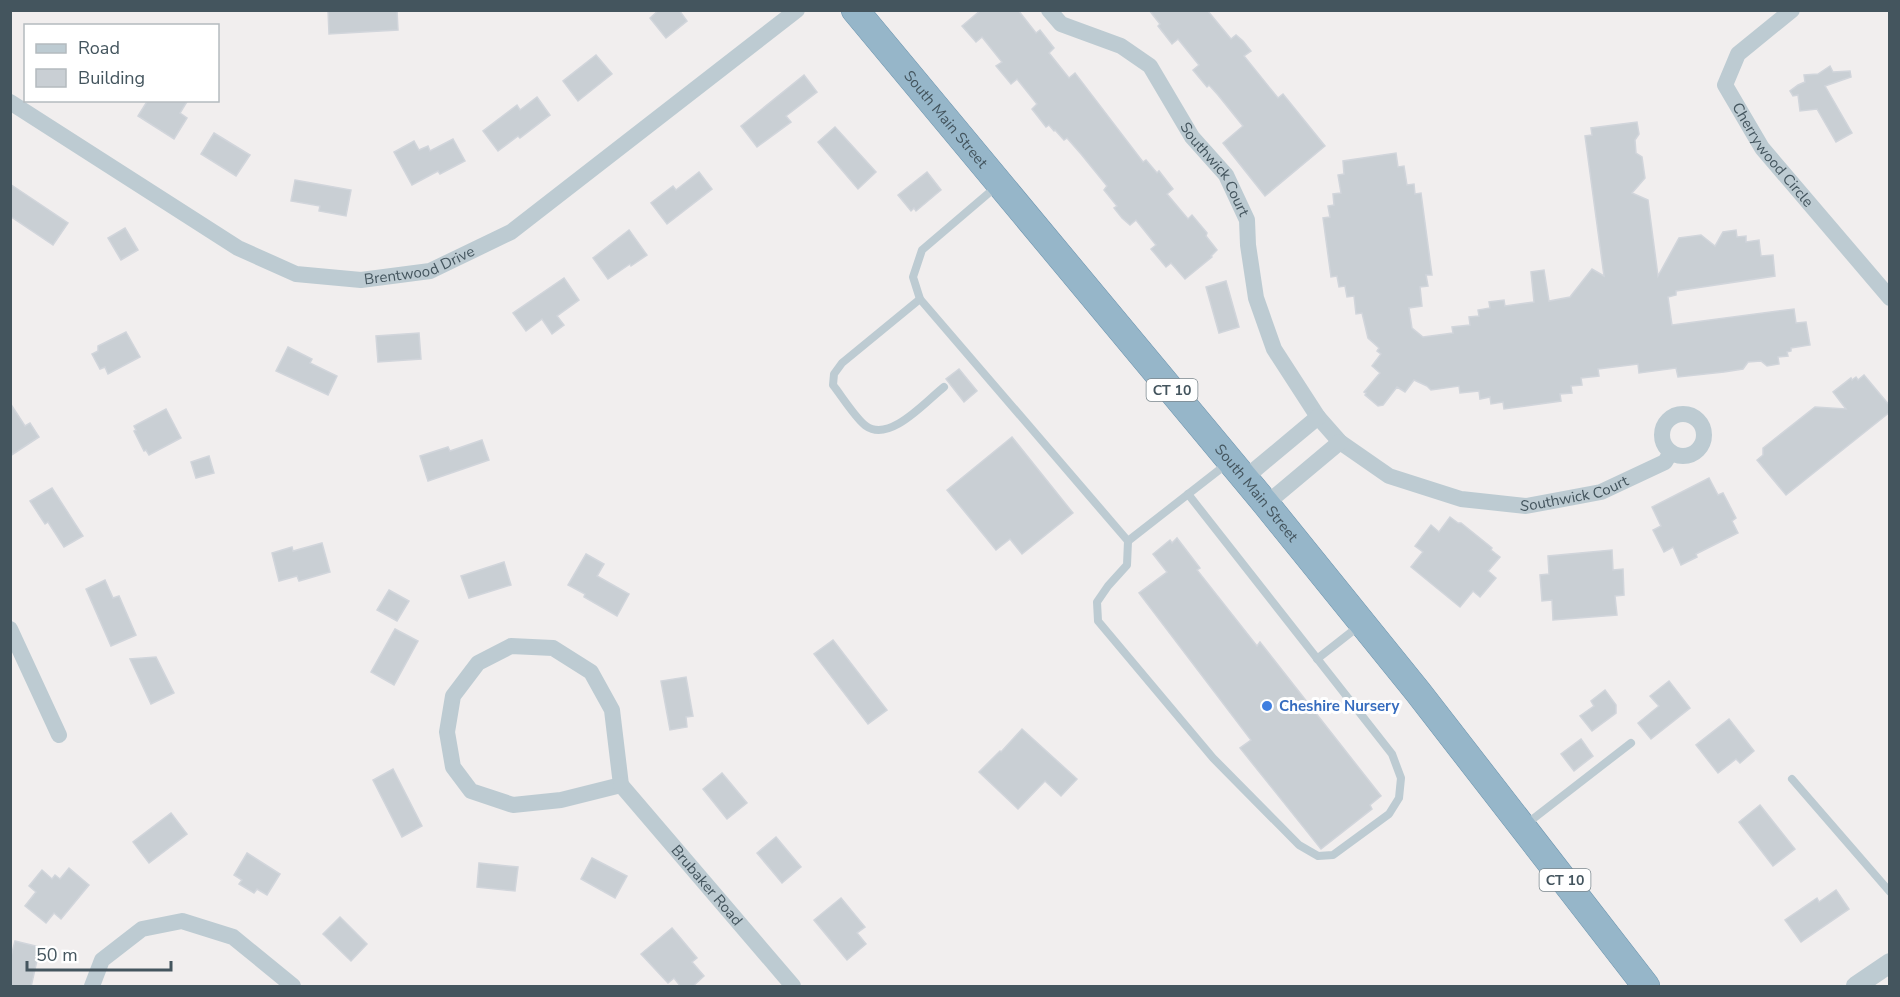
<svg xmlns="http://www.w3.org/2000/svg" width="1900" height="997" viewBox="0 0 1900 997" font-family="'Nunito Sans',sans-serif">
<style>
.building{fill:#c9cfd4;stroke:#d1d5db;stroke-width:1.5}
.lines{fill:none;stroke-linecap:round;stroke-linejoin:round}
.trunk-casing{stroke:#6c94ae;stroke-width:28}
.service{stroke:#bdcbd2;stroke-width:8}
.minor{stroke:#bdcbd2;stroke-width:16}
.tertiary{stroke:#bdcbd2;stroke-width:20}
.trunk{stroke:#96b6c9;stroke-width:27}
.shop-dot{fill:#3f7fe0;stroke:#fff;stroke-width:2}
.labels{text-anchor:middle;stroke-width:6;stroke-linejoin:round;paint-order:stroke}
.shield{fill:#fff;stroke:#7c888e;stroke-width:1.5}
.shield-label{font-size:14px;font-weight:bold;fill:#44555e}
.street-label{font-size:15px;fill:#44555e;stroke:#fff}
.shop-label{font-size:15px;font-weight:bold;fill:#366cbe;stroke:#fff;text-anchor:start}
</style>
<rect width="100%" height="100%" fill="#f1eeee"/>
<g class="building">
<polygon points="328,10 397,10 398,30 329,34"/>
<polygon points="659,10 679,10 687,21 666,38 650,18"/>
<polygon points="981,10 1018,10 1036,33 1040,30 1054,48 1049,53 1069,78 1075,73 1143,162 1146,160 1157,173 1159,171 1173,189 1167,194 1188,219 1192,215 1207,233 1206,236 1217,250 1211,256 1212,257 1185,279 1171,263 1166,267 1151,249 1156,245 1136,220 1130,225 1122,218 1114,208 1117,206 1104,190 1107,186 1081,154 1067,138 1064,140 1055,130 1054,131 1049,125 1046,127 1032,109 1037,104 1017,79 1011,84 996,66 1002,62 982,37 976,42 962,26"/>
<polygon points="1149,10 1207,10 1231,39 1236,35 1243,41 1251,51 1244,56 1278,98 1283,94 1325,146 1265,196 1223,143 1243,126 1218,95 1209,85 1207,87 1193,70 1199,65 1178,39 1172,44 1158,26 1160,24"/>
<polygon points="596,55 612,74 578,101 563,81"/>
<polygon points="1830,66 1833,72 1850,71 1851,77 1825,86 1852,133 1836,142 1817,109 1800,111 1798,95 1793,96 1790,91 1798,85 1805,82 1804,75 1818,74"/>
<polygon points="804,75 817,92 786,116 791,122 757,147 741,126"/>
<polygon points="537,97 550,115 520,138 518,136 498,151 483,131 517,105 520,110"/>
<polygon points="148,100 188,100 180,113 187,118 174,139 138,116"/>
<polygon points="1637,122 1639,134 1635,140 1636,153 1642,157 1645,178 1632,193 1648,200 1658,276 1679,238 1701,235 1715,246 1723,232 1736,230 1737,237 1746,236 1746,242 1759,240 1761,256 1773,255 1775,276 1676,291 1676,295 1668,297 1672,325 1794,309 1796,323 1806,322 1810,345 1791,348 1791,351 1787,352 1788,356 1778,357 1779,364 1767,366 1761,361 1748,362 1743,369 1724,372 1678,377 1676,368 1639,373 1638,364 1598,369 1599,376 1581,378 1582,385 1571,386 1572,393 1560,394 1561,401 1504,409 1503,402 1491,404 1490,397 1480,399 1479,391 1460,393 1459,386 1431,390 1427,386 1414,380 1405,392 1397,387 1383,405 1378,406 1365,395 1366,393 1364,392 1380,373 1372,366 1381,354 1377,351 1379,348 1368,338 1362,313 1356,314 1354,296 1347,297 1345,286 1339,287 1337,276 1331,277 1323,218 1330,217 1328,206 1334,205 1333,194 1341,193 1338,175 1344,174 1343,161 1396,153 1398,167 1404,166 1407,185 1414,184 1415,194 1421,193 1432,275 1426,275 1428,286 1420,287 1422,306 1409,308 1412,328 1423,337 1453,333 1452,327 1470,325 1469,317 1479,316 1478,310 1490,308 1489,302 1504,300 1505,306 1534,302 1531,272 1544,270 1549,301 1570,297 1592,269 1604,276 1585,136 1592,135 1591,128"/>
<polygon points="835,127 876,172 858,189 818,142"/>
<polygon points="214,133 250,155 236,176 201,154"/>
<polygon points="453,139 465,161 440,174 438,171 412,185 394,152 414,141 419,150 428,146 430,151"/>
<polygon points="699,172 712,189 667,224 651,203 673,186 676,190"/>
<polygon points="927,172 941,190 916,211 914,208 911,211 898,195"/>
<polygon points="295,180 351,190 346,216 319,211 320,206 291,201"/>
<polygon points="10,184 68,223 53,245 10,216"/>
<polygon points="125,228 138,250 121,260 108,238"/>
<polygon points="629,230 647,255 631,266 630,264 608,279 593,258"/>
<polygon points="564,278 579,300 557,316 564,325 552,334 542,319 526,331 513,313"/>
<polygon points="1226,281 1239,327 1219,333 1206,287"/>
<polygon points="126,332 140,357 108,374 105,367 100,369 92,354 98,351 98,346"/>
<polygon points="419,333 421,359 378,362 376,336"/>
<polygon points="288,347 312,359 310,363 337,376 328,395 276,371"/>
<polygon points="959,369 977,391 964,402 946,379"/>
<polygon points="1864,375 1890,406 1890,412 1786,495 1757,460 1763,455 1763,448 1815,407 1846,409 1833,392 1851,378 1852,380 1856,377 1858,380"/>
<polygon points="10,403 25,426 30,423 39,437 10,456"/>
<polygon points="166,409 181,438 149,455 146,450 144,451 134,431 136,430 134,426"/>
<polygon points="1012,437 1073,513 1022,554 1010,539 996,550 947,490"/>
<polygon points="482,440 489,460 428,481 420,456 448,447 450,451"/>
<polygon points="209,456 214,473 196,478 191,462"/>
<polygon points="1709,478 1718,495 1723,493 1736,518 1732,521 1738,533 1696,554 1697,557 1681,565 1673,547 1664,552 1653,530 1661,526 1652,507"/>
<polygon points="52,488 83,536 64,547 48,522 45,524 30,501"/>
<polygon points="1450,517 1458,523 1461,523 1492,548 1491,550 1500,557 1488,571 1496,578 1480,597 1473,591 1460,607 1411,567 1423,552 1415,546 1431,525 1439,532"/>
<polygon points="1177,538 1200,568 1197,570 1257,646 1260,642 1381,796 1370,805 1372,809 1321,849 1240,748 1251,740 1139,593 1167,572 1153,554 1170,540 1172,543"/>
<polygon points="322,543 330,572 299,581 297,576 279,581 272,553 292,547 293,551"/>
<polygon points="1612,550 1613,570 1623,569 1624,595 1615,596 1617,615 1553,620 1552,600 1542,601 1540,575 1549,574 1548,556"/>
<polygon points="586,554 604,564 597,576 629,594 617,616 584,597 585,594 568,585"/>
<polygon points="504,562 511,585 469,598 461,576"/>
<polygon points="105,580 113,598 119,596 136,635 111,646 86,589"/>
<polygon points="389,590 409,601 397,621 377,610"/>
<polygon points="395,629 418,641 394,685 371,672"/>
<polygon points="833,640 887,710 868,724 814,654"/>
<polygon points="156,657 174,693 151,704 130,659"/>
<polygon points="686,677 693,716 686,717 687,727 670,730 661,681"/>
<polygon points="1669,681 1690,708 1651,739 1638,723 1659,706 1650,696"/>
<polygon points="1605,690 1616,705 1616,713 1592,731 1580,716 1594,706 1591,701"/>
<polygon points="1729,719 1754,751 1740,763 1736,759 1718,773 1696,745"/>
<polygon points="1022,729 1077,779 1061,796 1045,781 1018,809 979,772 1000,751 1001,752"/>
<polygon points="1581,739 1593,756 1574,771 1561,754"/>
<polygon points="393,769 422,826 402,837 373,780"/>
<polygon points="722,773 747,803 727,819 703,789"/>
<polygon points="1760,805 1795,849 1773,866 1739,822"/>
<polygon points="171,813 187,834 149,863 133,842"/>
<polygon points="776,837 801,867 782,883 757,853"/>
<polygon points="247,853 280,874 267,895 257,889 254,893 239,884 242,880 234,875"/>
<polygon points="592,858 627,876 615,898 581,879"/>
<polygon points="479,863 518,867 515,891 477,887"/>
<polygon points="69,868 89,885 61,919 54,913 46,923 25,906 36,892 29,886 42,870 52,879 55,875 60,879"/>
<polygon points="1836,890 1849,909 1801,942 1785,920 1817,898 1819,902"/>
<polygon points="841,898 865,927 857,933 866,944 847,960 814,920"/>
<polygon points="340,917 367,944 351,961 323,934"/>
<polygon points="672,928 697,958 692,962 704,976 692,987 681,987 674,978 668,983 641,954"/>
<polygon points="15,941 40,947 31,987 10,987 10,960"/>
</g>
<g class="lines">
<defs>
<g id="trunk">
<path id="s5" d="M 855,10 L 1266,504 L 1418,692 L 1646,986"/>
</g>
</defs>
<use href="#trunk" class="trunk-casing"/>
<g class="service">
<polyline points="997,186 922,250 913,277 920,299 1128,541 1228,463"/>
<path d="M 920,299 L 842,363 L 834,374 L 833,385 C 841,395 856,419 866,426 C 890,443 926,401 944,387"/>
<polyline points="1128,541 1127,565 1108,586 1097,602 1098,621 1213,758 1299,845 1318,856 1333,855 1389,814 1399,798 1401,778 1392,754 1188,494"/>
<polyline points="1317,659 1359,626"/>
<polyline points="1792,779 1890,892"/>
<polyline points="1525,825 1631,743"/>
</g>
<g class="minor">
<path id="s1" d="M 1049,10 L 1061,24 L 1121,46 L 1150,66 L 1192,137 L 1226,175 L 1247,220 L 1248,245 L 1256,298 L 1274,349 L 1318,417 L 1340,442 L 1389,476 L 1461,499 L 1526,506 L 1601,492 L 1665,462 L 1671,452"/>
<path id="s2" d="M 1792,10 L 1738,54 L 1725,85 L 1762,148 L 1890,298"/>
<path id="s3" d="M 10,102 L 238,248 L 296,274 L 361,280 L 430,271 L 511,232 L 797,10"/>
<circle cx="1683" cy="435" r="21"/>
<polyline points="1245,478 1318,417"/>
<polyline points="1266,504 1340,442"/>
<polyline points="10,629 59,735"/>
<polygon points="511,646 553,648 591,672 612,710 621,785 561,800 513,805 471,791 453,767 447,732 453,696 478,663"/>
<path id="s4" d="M 621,785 L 793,986"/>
<polyline points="92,986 102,960 142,929 182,921 233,937 293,986"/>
</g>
<polyline class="tertiary" points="1856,986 1890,963"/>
<use href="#trunk" class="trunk"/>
</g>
<circle class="shop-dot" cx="1267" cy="706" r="6"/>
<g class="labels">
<g class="shield">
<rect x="1146.5" y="379" width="51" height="22" rx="4.5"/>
<rect x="1539.5" y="869" width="51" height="22" rx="4.5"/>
</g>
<g class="shield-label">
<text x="1172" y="395">CT 10</text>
<text x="1565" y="885">CT 10</text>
</g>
<g class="street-label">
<text dy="5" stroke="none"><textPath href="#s5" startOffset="142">South Main Street</textPath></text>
<text dy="5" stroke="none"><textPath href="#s2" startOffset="188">Cherrywood Circle</textPath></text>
<text dy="5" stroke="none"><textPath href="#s1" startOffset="240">Southwick Court</textPath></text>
<text dy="5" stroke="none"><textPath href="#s3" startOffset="460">Brentwood Drive</textPath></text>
<text dy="5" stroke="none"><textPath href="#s1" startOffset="798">Southwick Court</textPath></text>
<text dy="5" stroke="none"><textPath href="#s5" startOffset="628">South Main Street</textPath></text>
<text dy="5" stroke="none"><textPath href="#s4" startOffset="132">Brubaker Road</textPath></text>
</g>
<g class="shop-label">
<text x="1279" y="711">Cheshire Nursery</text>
</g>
</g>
<rect width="1900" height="997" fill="none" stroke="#44555e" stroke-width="24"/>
<rect x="24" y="24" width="195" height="78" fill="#ffffff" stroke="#b4bbbf" stroke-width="1.5"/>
<rect x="36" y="44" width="30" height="9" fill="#bdcbd2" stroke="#b4bbbf" stroke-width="1.5"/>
<text x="78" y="54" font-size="18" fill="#44555e">Road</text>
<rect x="36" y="69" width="30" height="18" fill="#c9cfd4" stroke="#b4bbbf" stroke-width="1.5"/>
<text x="78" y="84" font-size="18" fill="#44555e">Building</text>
<path d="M27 961v9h144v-9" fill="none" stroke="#44555e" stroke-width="3"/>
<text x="36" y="961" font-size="18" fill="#44555e" stroke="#ffffff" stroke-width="4.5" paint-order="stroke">50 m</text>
</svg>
